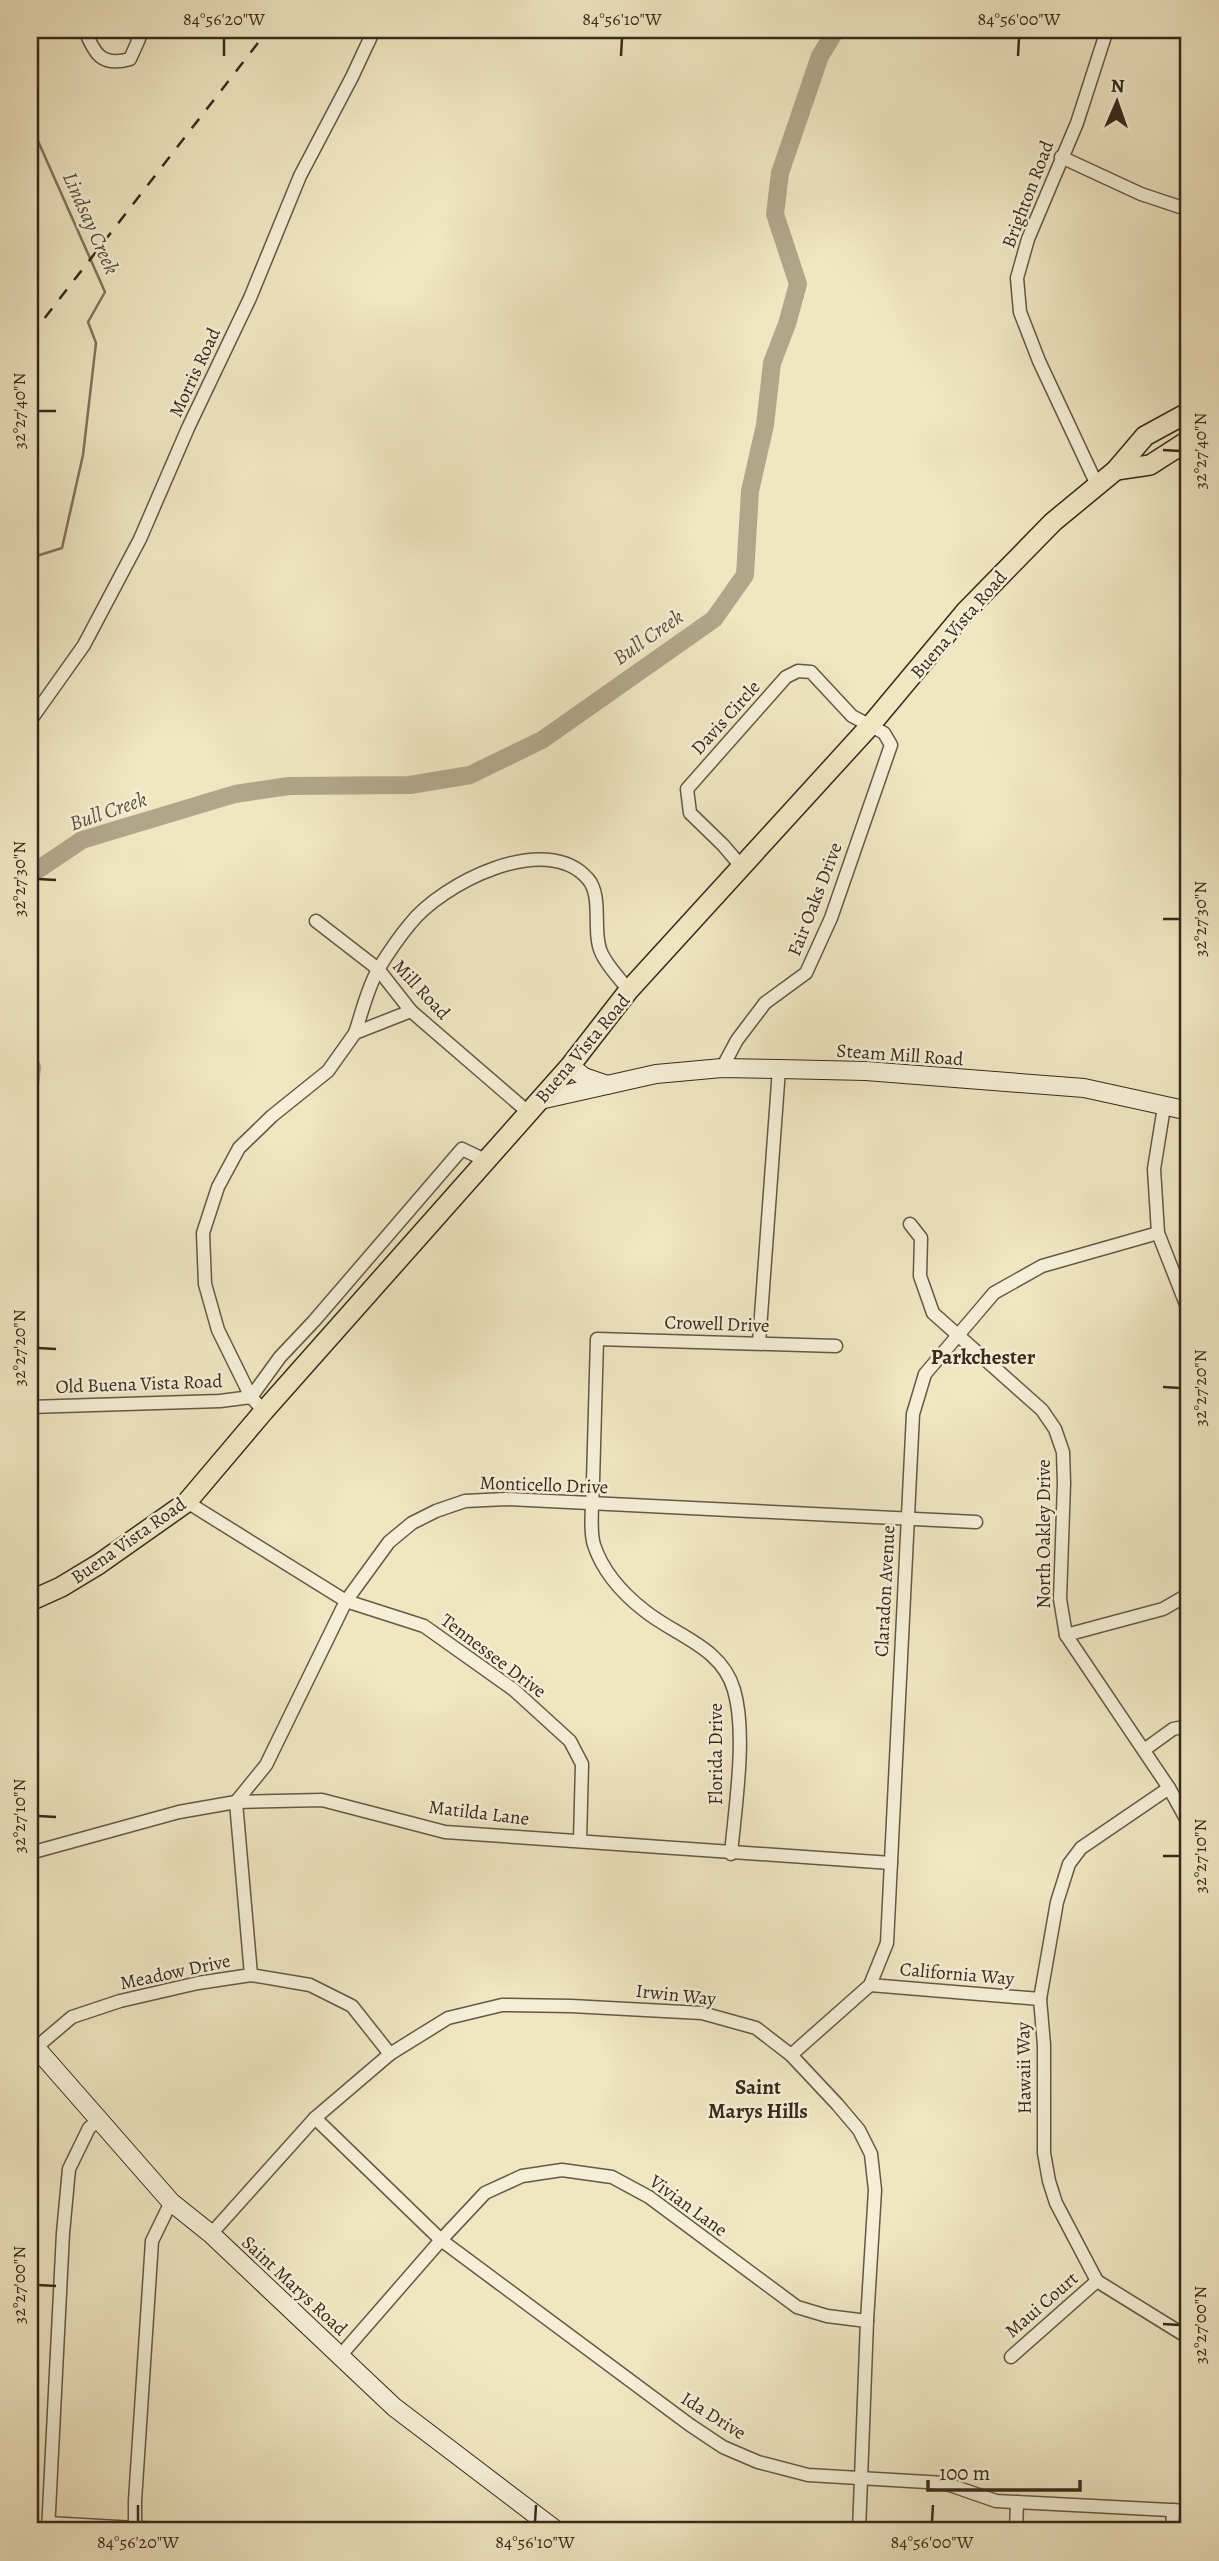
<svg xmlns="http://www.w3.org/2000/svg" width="1219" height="2561" viewBox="0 0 1219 2561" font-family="Alegreya,serif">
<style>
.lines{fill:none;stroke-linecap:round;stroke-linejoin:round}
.stream{stroke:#80745e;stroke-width:2.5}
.river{stroke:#b1a68a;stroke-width:18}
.street-casing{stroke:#655846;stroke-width:15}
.secondary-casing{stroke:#37291c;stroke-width:20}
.primary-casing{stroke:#37291c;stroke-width:22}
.street{stroke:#f5efd7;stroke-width:12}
.secondary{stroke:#f5efd7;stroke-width:18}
.primary{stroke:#f0e6c2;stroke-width:19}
.rail{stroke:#37291c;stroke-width:2.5;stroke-dasharray:12 12;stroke-linecap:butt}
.ticks{fill:none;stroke:#37291c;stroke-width:2.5}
.labels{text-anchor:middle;stroke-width:5;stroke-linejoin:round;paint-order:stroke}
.street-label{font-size:19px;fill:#37291c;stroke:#f5efd7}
.water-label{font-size:21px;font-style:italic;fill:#5c4e3d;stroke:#f5efd7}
.neighbourhood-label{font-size:21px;font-weight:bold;fill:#37291c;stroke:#f5efd7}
.neatline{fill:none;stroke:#37291c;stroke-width:2.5}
.ticks-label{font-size:18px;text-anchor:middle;fill:#37291c}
</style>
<rect width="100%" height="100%" fill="#f0e6c2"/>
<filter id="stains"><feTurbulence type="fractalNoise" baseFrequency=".00286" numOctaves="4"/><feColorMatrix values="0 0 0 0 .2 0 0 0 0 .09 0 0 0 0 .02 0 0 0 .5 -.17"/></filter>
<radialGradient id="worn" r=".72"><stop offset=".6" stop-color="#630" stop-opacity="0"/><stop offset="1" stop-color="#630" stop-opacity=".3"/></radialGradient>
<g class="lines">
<polyline class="stream" points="30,123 105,292 88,322 96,343 83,455 62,548 30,558"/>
<g class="river">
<polyline points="30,875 82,840 235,794 289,786 410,785 470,775 542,740 714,619 745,575 750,491 765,425 772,363 787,324 798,284 775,214 780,173 820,56 836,30"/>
<polyline points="30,1062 32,1067 30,1085"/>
</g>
<defs>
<g id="street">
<path d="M 85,30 C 94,54 102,67 130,59 L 139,39 L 132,30"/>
<polyline points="1061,157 1141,194 1189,210"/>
<polyline points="1098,487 1039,361 1020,312 1017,278 1028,239 1077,123 1107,30"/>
<polyline points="30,721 84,645 140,539 188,428 250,298 300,176 352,77 374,30"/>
<polyline points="316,921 378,969 411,1011 528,1112"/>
<path d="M 355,1033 C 362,1012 368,986 379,968 C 387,955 400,936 410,924 C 441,884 546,830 588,879 C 603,896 592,932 601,952 C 607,966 619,978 629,990"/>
<polyline points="722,1068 737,1040 765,1003 806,973 831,918 891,745 884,733 852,716 811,672 798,671 786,677 687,789 690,813 723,845 741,866"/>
<polyline points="1164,1107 1154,1169 1158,1233 1189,1312"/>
<polyline points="910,1224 921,1238 920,1276 933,1313 1042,1410 1055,1429 1063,1452 1064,1483 1060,1599 1066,1635 1169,1788 1189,1824"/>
<polyline points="759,1343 779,1069"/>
<polyline points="251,1397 280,1357 314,1321 462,1149 487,1161"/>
<polyline points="30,1407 220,1401 251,1397"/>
<polyline points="264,1411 251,1397 218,1330 205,1284 203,1233 218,1187 239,1148 272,1116 328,1071 355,1033 411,1011"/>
<polyline points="187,1502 346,1601 424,1626 514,1690 570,1741 582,1764 580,1841"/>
<polyline points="1066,1635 1163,1609 1189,1594"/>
<polyline points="1144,1750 1173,1729 1189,1726"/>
<polyline points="1169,1788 1081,1848 1069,1864 1057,1902 1040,1999 1044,2045 1044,2153 1049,2181 1056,2203 1097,2281 1189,2338"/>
<polyline points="30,1853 179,1812 236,1802 322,1800 445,1832 891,1863"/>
<path d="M 731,1854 C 735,1808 747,1734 734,1690 C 722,1647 676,1636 645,1611 C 623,1594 603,1572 594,1545 C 589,1529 593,1499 593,1482 C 594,1434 596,1386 597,1339 L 836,1346"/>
<polyline points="251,1975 236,1802 266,1765 346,1601 389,1542 412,1523 436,1511 465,1501 506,1499 976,1522"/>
<polyline points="870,1985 1040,1999"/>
<polyline points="32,2051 72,2017 120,2001 198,1983 251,1975 310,1985 352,2006 390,2054"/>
<polyline points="791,2055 870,1985 887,1943 913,1414 925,1374 994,1293 1042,1266 1158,1233"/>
<polyline points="315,2118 441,2240 690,2425 723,2447 758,2462 808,2475 944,2483 996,2501 1189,2511"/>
<polyline points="211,2234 315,2118 390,2054 448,2018 502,2005 571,2006 702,2013 756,2028 791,2055 837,2104 859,2130 871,2154 875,2190 867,2321 859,2531"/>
<polyline points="340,2356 441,2240 485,2193 522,2176 562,2170 612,2177 649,2197 797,2307 827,2316 867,2321"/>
<polyline points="1011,2357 1097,2281"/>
<polyline points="48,2523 135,2528 242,2531"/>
<polyline points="48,2531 63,2233 69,2169 89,2128 100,2119"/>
<polyline points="135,2531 135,2501 152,2241 171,2202"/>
<polyline points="1016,2531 1017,2502"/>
<polyline points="1172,2531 1173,2510"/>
</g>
<g id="secondary">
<polyline points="570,1066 584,1077 607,1085"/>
<polyline points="540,1100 656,1074 722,1068 779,1069 866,1071 1084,1088 1189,1111"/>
<polyline points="30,2041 171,2202 211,2234 394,2407 557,2531"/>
</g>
<g id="primary">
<polyline points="1116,470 1150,465 1189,440"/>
<polyline points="30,1601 61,1587 99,1564 187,1502 264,1411 570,1066 629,990 869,727 965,612 1053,522 1116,470 1145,436 1189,412"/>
</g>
</defs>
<use href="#street" class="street-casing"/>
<use href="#secondary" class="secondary-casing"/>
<use href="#primary" class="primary-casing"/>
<use href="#street" class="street"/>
<use href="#secondary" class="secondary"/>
<use href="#primary" class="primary"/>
<polyline class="rail" points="30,337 268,30"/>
</g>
<path class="ticks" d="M 224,56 L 224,38M 621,56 L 622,38M 1018,56 L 1019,38M 38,411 L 56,411M 1163,450 L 1180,451M 38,879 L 56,880M 1163,919 L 1180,919M 38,1348 L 56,1349M 1163,1387 L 1180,1388M 38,1816 L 56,1817M 1163,1856 L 1180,1856M 38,2285 L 56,2286M 1163,2324 L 1180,2325M 138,2522 L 138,2505M 535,2522 L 536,2505M 932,2522 L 933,2505"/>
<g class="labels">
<g class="street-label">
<text transform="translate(1027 194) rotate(-69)" y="7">Brighton Road</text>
<text transform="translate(194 372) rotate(-65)" y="7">Morris Road</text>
<text transform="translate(958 624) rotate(-49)" y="7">Buena Vista Road</text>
<text transform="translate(725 717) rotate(-48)" y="7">Davis Circle</text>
<text transform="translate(814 899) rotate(-69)" y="7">Fair Oaks Drive</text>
<text transform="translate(422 989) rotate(47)" y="7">Mill Road</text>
<text transform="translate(582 1048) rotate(-50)" y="7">Buena Vista Road</text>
<text transform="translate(900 1054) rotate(4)" y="7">Steam Mill Road</text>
<text transform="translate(717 1323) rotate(2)" y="7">Crowell Drive</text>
<text transform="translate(139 1383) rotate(-2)" y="7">Old Buena Vista Road</text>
<text transform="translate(544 1484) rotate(2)" y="7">Monticello Drive</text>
<text transform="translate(1043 1534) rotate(-90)" y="7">North Oakley Drive</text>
<text transform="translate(128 1540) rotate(-35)" y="7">Buena Vista Road</text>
<text transform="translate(884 1591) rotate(-87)" y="7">Claradon Avenue</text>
<text transform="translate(494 1655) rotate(37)" y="7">Tennessee Drive</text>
<text transform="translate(715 1754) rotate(-90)" y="7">Florida Drive</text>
<text transform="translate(479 1812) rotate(7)" y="7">Matilda Lane</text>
<text transform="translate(175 1971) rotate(-12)" y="7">Meadow Drive</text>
<text transform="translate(957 1973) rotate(5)" y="7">California Way</text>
<text transform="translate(676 1994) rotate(6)" y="7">Irwin Way</text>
<text transform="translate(1023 2068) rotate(-91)" y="7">Hawaii Way</text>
<text transform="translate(689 2205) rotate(36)" y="7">Vivian Lane</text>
<text transform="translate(295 2285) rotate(43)" y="7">Saint Marys Road</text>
<text transform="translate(1041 2304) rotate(-41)" y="7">Maui Court</text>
<text transform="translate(714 2415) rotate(32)" y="7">Ida Drive</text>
</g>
<g class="water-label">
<text transform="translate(91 223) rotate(66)" y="7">Lindsay Creek</text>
<text transform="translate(648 637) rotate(-35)" y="7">Bull Creek</text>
<text transform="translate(108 811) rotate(-19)" y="7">Bull Creek</text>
</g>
<g class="neighbourhood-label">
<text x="983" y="1364">Parkchester</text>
<text x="758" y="2094">Saint<tspan x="758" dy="24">Marys Hills</tspan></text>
</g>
</g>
<rect width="1219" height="2561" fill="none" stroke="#f0e6c2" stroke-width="77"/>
<g transform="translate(1117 102) rotate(2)" stroke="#f5efd7" stroke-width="5" paint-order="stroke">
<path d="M0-5L12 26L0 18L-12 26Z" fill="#37291c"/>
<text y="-10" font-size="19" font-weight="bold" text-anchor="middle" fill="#37291c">N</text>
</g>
<path d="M928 2480v10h152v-10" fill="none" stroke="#37291c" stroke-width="3.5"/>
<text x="939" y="2480" font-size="21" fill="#37291c" stroke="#f5efd7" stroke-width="5" paint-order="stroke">100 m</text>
<rect x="38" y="38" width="1142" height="2484" class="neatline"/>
<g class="ticks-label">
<text x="224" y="25">84°56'20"W</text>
<text x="622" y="25">84°56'10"W</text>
<text x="1019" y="25">84°56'00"W</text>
<text transform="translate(19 411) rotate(-90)" y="6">32°27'40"N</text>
<text transform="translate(1200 451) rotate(-90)" y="6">32°27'40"N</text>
<text transform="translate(19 879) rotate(-90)" y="6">32°27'30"N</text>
<text transform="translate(1200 919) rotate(-90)" y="6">32°27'30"N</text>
<text transform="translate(19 1348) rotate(-90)" y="6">32°27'20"N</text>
<text transform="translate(1200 1388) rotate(-90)" y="6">32°27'20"N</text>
<text transform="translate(19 1816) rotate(-90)" y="6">32°27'10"N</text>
<text transform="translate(1200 1856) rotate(-90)" y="6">32°27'10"N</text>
<text transform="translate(19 2285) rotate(-90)" y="6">32°27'00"N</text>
<text transform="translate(1200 2325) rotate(-90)" y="6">32°27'00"N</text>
<text x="138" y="2548">84°56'20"W</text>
<text x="535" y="2548">84°56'10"W</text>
<text x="932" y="2548">84°56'00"W</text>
</g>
<rect width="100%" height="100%" filter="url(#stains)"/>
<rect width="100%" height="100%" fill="url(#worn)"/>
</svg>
